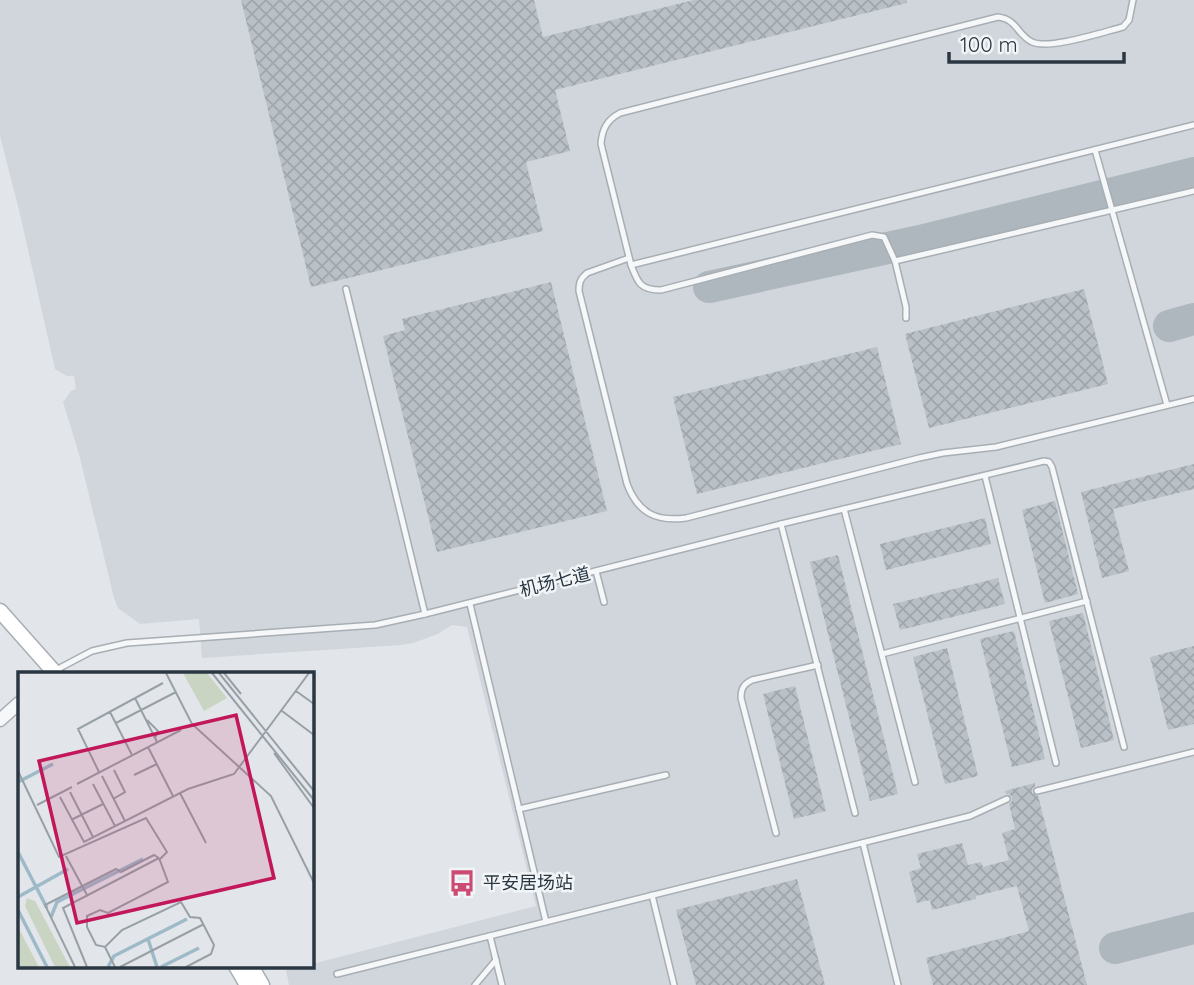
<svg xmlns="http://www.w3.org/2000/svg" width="1194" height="985" viewBox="0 0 1194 985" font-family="Quicksand,'Noto Sans SC',sans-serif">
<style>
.built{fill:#d0d6dc}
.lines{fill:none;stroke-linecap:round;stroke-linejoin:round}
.taxiway{stroke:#afb7be;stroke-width:32}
.building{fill:url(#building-cross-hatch)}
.service-casing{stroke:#a7aeb4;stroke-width:8}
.tertiary-casing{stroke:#a7aeb4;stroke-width:15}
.secondary-casing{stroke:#a7aeb4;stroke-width:17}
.service{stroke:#f5f7f8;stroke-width:5}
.tertiary{stroke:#f5f7f8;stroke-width:12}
.secondary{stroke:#fff;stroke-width:14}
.labels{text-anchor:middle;stroke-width:5;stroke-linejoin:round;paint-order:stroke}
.street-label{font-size:18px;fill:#2a3742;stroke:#f2f5f7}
.poi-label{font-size:18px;fill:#2a3742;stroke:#f2f5f7;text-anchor:start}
.inset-river{fill:none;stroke:#9ebac9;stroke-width:3.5}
.inset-road{fill:none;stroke:#98a0a7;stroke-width:2}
.view{fill:#c2185b;fill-opacity:0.15;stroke:#c2185b;stroke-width:3.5}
.inset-edge{fill:none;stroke:#2a3742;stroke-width:3.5}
</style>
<defs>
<pattern id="building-cross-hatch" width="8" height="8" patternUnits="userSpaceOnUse" patternTransform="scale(1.75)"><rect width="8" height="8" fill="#b9c1c7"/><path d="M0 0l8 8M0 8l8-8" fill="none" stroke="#9fa6ac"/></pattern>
</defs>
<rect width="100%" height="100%" fill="#e2e6ea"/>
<polygon class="built" points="0,0 1194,0 1194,985 289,985 286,970 304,966 312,966 312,964 536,906 467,627 452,625 438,634 413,643 401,645 202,658 199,619 140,624 118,608 114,598 79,454 63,402 71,391 76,389 74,376 67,376 55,369 19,210 0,136"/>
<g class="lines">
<g class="taxiway">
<polyline points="709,287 920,241 1194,173"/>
<polyline points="1169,326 1194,319"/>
<polyline points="1115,948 1194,928"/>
</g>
</g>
<g class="building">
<polygon points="241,0 534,0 543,37 694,0 907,0 907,3 555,90 570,151 526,162 543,231 311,287"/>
<polygon points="551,282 607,511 437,552 383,336 405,330 402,319"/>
<polygon points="1084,289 1108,384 929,428 905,334"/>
<polygon points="877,347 901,444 697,494 673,397"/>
<polygon points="1194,464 1194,489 1113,509 1129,571 1102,578 1081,492"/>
<polygon points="1055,501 1078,594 1045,603 1022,510"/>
<polygon points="985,518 991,544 886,570 880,544"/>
<polygon points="838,555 898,794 870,801 810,562"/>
<polygon points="998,578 1005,604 900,630 893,604"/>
<polygon points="1083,613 1114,740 1081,748 1049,621"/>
<polygon points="1014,631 1045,759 1012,767 980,639"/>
<polygon points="1194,646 1194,724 1168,730 1150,657"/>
<polygon points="947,648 978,776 945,784 913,657"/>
<polygon points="795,686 826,811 794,819 763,694"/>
<polygon points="1035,783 1035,786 1032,789 1032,793 1038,796 1087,985 933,985 926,958 1029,931 1017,886 976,896 976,899 932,910 930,900 917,903 909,872 921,868 917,854 962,843 968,865 981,862 983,867 1009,860 1002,833 1015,829 1009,804 1012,801 1012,797 1009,794 1006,794 1005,791"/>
<polygon points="797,879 825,985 696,985 676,910"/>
</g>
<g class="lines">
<defs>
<g id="service">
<path d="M 1133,0 L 1129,20 L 1123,27 C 1103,32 1049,50 1032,42 C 1017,35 1017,19 998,17 L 620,113 C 607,120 602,129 601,144 L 631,265 C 638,283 640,290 661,290 L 872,235 L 884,237 L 895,261 L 1194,191"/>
<polyline points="1095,150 1167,405"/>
<path d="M 629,258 L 587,273 C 580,279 579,283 579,291 L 627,484 C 638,513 656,522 686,518 L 919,458 L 943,453 L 996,447 L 1194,399"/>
<polyline points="895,261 906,307 906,318"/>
<polyline points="631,265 1194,125"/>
<polyline points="346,289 425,614"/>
<polyline points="985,476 1056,763"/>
<polyline points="844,509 915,782"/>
<polyline points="781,524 855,813"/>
<polyline points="596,571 604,602"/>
<polyline points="470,604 546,922"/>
<polyline points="882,654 1087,601"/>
<polyline points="56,670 92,651 127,643 375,625 425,614 781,524 1044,461 1049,462 1052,467 1124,747"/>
<polyline points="1037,791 1194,752"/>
<polyline points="519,809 666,775"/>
<path d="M 776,833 L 741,698 C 741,688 744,684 752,680 L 818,665"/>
<polyline points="863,843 898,985"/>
<polyline points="652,895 674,985"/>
<polyline points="490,936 502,985"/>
<polyline points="337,974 970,816 1007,799"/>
<polyline points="475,985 496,960"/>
</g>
<polyline id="tertiary" points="0,720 19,703"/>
<g id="secondary">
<polyline points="0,611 56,674"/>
<polyline points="236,966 247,985"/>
<polyline points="251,966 262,985"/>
</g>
</defs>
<use href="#service" class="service-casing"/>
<use href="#tertiary" class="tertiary-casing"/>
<use href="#secondary" class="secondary-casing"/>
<use href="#service" class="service"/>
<use href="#tertiary" class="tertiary"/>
<use href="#secondary" class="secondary"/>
</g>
<defs>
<symbol id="bus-bare" viewBox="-9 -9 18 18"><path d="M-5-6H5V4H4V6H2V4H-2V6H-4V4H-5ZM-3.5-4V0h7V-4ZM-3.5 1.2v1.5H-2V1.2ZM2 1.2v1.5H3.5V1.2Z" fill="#cb4b73" stroke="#f2f5f7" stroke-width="2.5" paint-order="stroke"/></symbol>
</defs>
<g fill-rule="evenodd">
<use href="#bus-bare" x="443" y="864" width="38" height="38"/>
</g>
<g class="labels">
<g class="street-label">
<text transform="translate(555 582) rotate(-14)" y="6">机场七道</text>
</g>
<g class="poi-label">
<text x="483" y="889">平安居场站</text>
</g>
</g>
<g transform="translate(18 672)">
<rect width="296" height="296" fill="#e2e6ea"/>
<path d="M 9,226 L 17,229 L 52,295 L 37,295 L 7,234 ZM 0,255 L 21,295 L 0,295 Z" fill="#cad4c3"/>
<path d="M 165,1 L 189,1 L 209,26 L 186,39 Z" fill="#cad4c3"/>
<path class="inset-river" d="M 0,110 L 35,92M 0,180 L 29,236M 0,225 L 50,197M 0,238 L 29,295M 33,245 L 39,230 L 125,187M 130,267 L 139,295M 90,295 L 96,284 L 169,247M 143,295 L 181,276"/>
<path class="inset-road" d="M 148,1 L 174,52 L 253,124 L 296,211M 194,1 L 296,128M 201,1 L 296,119M 206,1 L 223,22M 278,19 L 296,32M 117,26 L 139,70M 264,39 L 296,63M 92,40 L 114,83M 129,48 L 140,59 L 137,66M 98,51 L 158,20M 130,75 L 155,124M 256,81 L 296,136M 0,99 L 41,185 L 128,146 L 149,180 L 142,187M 81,100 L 60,57 L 145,11M 116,103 L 139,92M 84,104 L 107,149M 59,112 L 163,58M 75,112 L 97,154M 52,120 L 75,165M 162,121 L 188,171M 42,125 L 66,170 L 170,117 L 216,102 L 291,1M 95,127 L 107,120 L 96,98M 19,133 L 54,115M 53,148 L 85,132M 48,184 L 69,223M 141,186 L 150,210 L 90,241 L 82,238 L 69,244 L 69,255 L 78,273 L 87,275 L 104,258 L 163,230 L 172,245 L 182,246 L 196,273 L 193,282 L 168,295M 87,275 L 97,295M 57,295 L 27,233 L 98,197 L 103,200 L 136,183 L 141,186M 69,295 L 45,236 L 141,186M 102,295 L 186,252"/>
<path class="view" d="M 218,43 L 256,206 L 59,251 L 21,89 Z"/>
<rect width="296" height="296" class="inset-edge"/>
</g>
<path d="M949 52v10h175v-10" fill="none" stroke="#2a3742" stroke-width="3.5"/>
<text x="960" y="52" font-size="21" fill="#2a3742" stroke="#f2f5f7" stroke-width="5" paint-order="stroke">100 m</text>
</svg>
